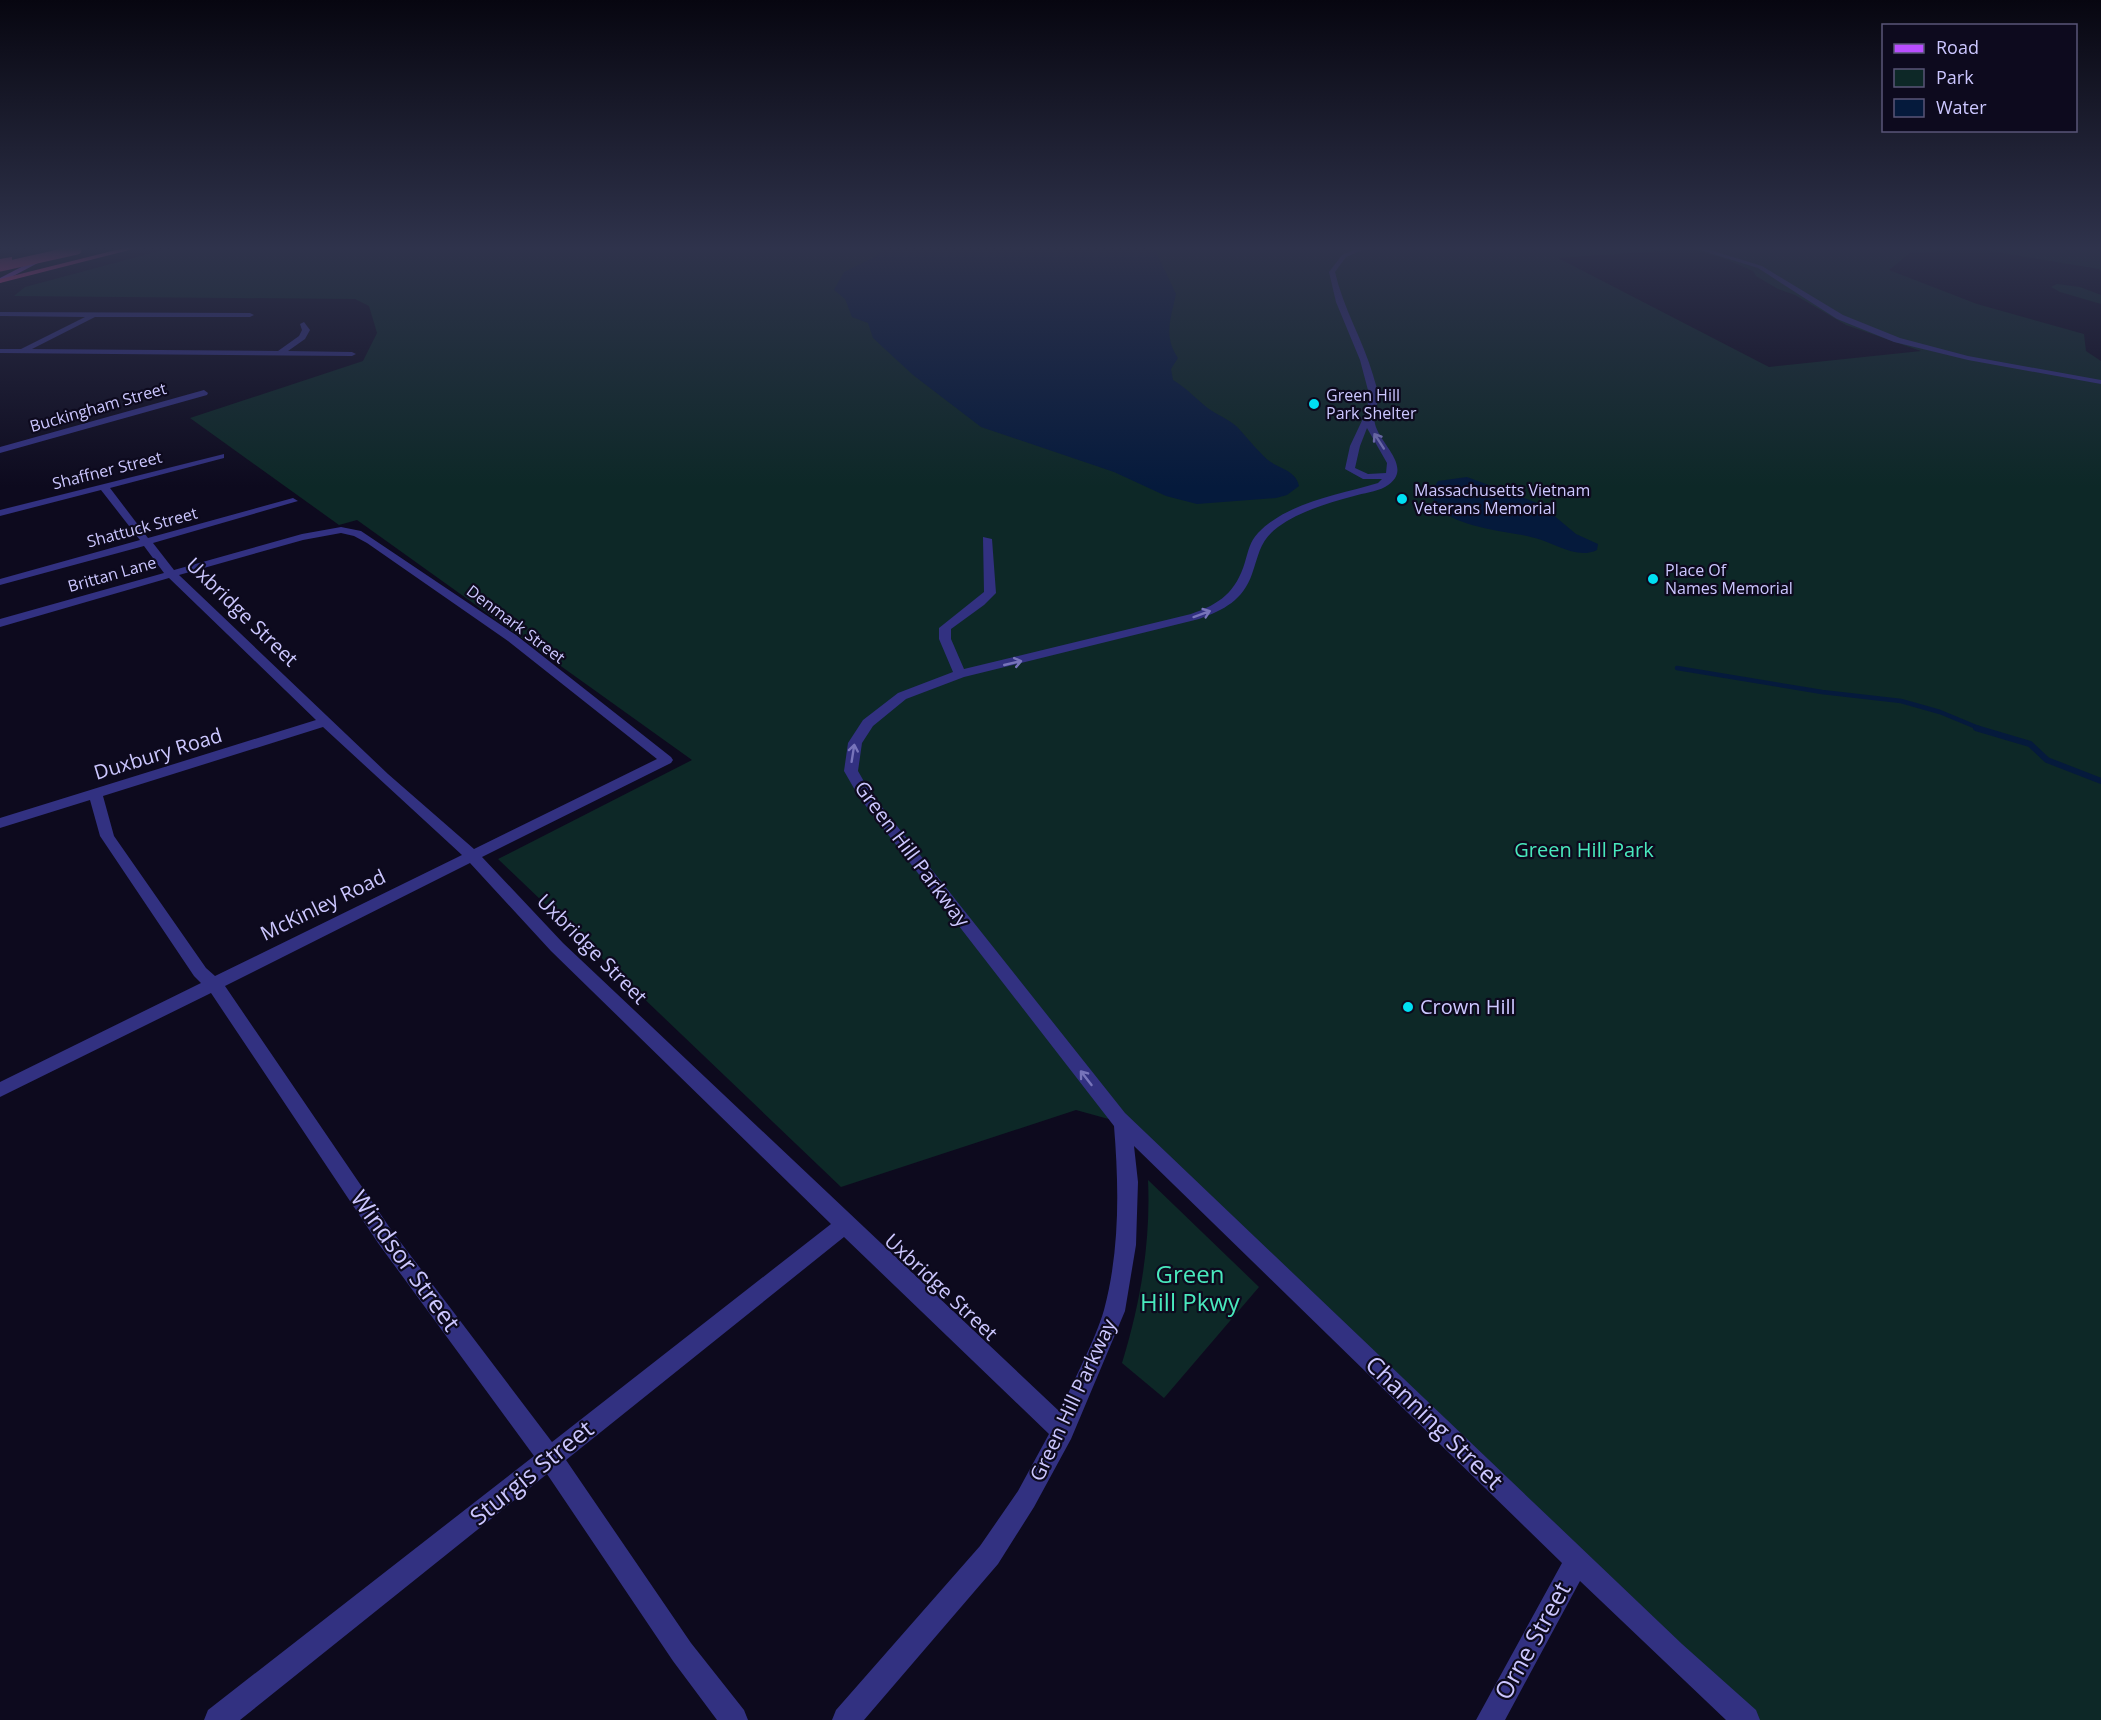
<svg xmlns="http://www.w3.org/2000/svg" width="2101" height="1720" viewBox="0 0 2101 1720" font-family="'Open Sans',sans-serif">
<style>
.green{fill:#0d2827;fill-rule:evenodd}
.water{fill:#051a3c}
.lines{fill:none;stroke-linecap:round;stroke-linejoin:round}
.stream-far1{stroke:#051a3c;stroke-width:4.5}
.stream{stroke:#051a3c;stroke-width:6}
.minor{fill:#323181;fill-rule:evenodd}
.major{fill:#b94eff;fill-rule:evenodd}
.highway{fill:#ff42a1;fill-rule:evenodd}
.highway-bridge{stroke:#ff42a1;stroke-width:9}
.oneway{stroke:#7774ba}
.poi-dot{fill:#00dff2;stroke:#0d0a1e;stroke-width:2}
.labels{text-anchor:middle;stroke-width:4.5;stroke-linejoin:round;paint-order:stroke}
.far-poi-label{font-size:16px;fill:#ccc7ff;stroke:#0d0a1e;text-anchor:start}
.far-street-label{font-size:16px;fill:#ccc7ff;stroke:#0d0a1e}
.street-label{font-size:20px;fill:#ccc7ff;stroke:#0d0a1e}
.park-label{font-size:20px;fill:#49e9bd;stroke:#0d0a1e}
.poi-label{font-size:20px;fill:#ccc7ff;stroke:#0d0a1e;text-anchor:start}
.near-street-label{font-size:24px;fill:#ccc7ff;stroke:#0d0a1e}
.near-park-label{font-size:24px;fill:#49e9bd;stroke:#0d0a1e}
</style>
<rect width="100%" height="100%" fill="#0d0a1e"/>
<g class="green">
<path d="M 178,246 L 2101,246 L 2101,272 L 2099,269 L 1978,249 L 1910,253 L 1889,270 L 1977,304 L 2084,334 L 2086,351 L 2101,361 L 2101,1720 L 1746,1720 L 1123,1123 L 1076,1110 L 841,1187 L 498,859 L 692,760 L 357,520 L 339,525 L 190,418 L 363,361 L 377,333 L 369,306 L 355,299 L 14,296 L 25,287 ZM 1691,249 L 1723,258 L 1753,271 L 1756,276 L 1778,289 L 1795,295 L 1846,325 L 1921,351 L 1769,367 L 1558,258 Z"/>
<polygon points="2057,284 2080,287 2101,295 2101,304 2060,292 2051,287"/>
<path d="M 1148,1180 L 1259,1287 L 1164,1398 L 1122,1363 C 1140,1305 1151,1242 1148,1180 Z"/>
</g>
<g class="water">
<path d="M 888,246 L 1143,246 L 1157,254 L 1176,294 C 1171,318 1163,336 1178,358 L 1171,369 L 1173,380 C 1187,388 1197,400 1209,409 C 1219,416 1233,421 1240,430 C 1245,436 1262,455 1268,460 C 1279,469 1296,470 1299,486 L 1287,495 L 1276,498 L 1197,504 L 1166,496 L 1114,472 L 981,427 L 913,375 L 873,338 L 868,323 L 852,317 L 845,299 L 834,290 L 844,272 L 879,255 L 879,253 Z"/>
<path d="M 1467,477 L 1540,504 L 1576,534 L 1598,544 L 1597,550 C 1577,560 1555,543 1535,538 C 1508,530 1437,529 1431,492 L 1438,481 Z"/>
</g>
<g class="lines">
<polyline class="stream-far1" points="1677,668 1822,692 1901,701 1940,712 1981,729"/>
<polyline class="stream" points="1976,728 2030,744 2047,760 2101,781"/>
<g class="minor">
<polygon points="0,246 4,246 0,248"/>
<path d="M 1363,246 L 1372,246 L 1346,257 L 1335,272 C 1343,308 1363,340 1373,375 C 1375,382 1378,390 1378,397 C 1377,407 1373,415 1375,424 C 1380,445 1416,469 1385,487 C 1376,492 1363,493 1354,496 C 1328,503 1300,511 1278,527 C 1260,540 1259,554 1252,574 C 1243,600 1224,610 1199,619 L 964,677 L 906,699 L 873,726 L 862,743 L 858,771 L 870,792 L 1125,1113 L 1682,1644 L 1756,1710 L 1760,1720 L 1726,1720 L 1580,1581 L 1505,1720 L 1476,1720 L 1562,1563 L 1134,1146 L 1138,1182 L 1136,1245 L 1125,1311 L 1071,1439 L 1034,1507 L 998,1564 L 864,1720 L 832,1720 L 836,1710 L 980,1546 L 1018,1491 L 1049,1434 L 844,1237 L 566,1460 L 691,1643 L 744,1710 L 748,1720 L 717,1720 L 673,1661 L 547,1474 L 240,1720 L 204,1720 L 208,1710 L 534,1456 L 378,1243 L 211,993 L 0,1097 L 0,1082 L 201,983 L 194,976 L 100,836 L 90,800 L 0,828 L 0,818 L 316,720 L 169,578 L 0,627 L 0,619 L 164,573 L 144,546 L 0,585 L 0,579 L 140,540 L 101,490 L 0,516 L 0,510 L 224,454 L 224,458 L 110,488 L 148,538 L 293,498 L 298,501 L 153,543 L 174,570 L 302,534 L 341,527 L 361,531 L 516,635 L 671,757 L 673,760 L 671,763 L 482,857 L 563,943 L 1060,1412 C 1073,1381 1095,1341 1104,1310 C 1120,1250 1119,1187 1114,1126 L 859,797 L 844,771 L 848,743 L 863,720 L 898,693 L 953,672 L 939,639 L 939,628 L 984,592 L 983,537 L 992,539 L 996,593 L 984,605 L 951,629 L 951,639 L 964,669 L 1191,614 C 1220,604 1236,592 1245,562 C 1248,552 1250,541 1258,533 C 1288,502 1338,495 1378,483 L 1382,479 L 1363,479 L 1345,469 L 1350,446 L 1367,410 L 1369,394 L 1360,360 L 1336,302 L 1329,272 L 1342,255 ZM 1367,428 L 1387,463 L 1386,473 L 1368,474 L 1355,468 L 1360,446 ZM 341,533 L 354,536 L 367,543 L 508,641 L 657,759 L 474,849 L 388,774 L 179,575 L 303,540 ZM 323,727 L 462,855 L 215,976 L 206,968 L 114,836 L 103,796 ZM 470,863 L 551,951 L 831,1224 L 552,1442 L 392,1231 L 225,986 Z"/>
<polygon points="1687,246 1697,246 1762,266 1843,315 1900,338 1968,356 2101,380 2101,384 1968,360 1894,342 1837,319 1758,268"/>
<polygon points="0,312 250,313 254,315 250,317 95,317 32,349 278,351 299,336 302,330 300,324 304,322 310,330 305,339 288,351 352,352 356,354 352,356 0,353 0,349 21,349 85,317 0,316"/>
<polygon points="204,390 208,393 207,395 0,453 0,447"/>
</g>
<polygon class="major" points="62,246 70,246 0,283 0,278"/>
<g class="highway">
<polygon points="132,246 145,246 0,283 0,279"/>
<polygon points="12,257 12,261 0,263 0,259"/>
</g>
<polyline class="highway-bridge" points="0,267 77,250"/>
</g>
<defs><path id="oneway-shaft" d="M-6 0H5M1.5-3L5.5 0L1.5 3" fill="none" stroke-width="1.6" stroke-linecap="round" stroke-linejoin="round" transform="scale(1.5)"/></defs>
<g class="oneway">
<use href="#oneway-shaft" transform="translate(1379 441) rotate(-123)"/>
<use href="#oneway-shaft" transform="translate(1202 614) rotate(-20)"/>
<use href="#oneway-shaft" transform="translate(1013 663) rotate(-13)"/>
<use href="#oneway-shaft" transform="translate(853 753) rotate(-81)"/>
<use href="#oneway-shaft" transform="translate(1086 1078) rotate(-128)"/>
</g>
<linearGradient id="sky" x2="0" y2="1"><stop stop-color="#070610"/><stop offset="0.51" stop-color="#2f334c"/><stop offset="1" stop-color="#2f334c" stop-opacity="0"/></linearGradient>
<rect width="2101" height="487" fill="url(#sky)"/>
<g class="poi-dot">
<circle cx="1314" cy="404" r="6"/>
<circle cx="1402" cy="499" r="6"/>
<circle cx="1653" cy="579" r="6"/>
<circle cx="1408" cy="1007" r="6"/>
</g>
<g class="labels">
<g class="far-poi-label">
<text x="1326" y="401">Green Hill<tspan x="1326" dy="18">Park Shelter</tspan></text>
<text x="1414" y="496">Massachusetts Vietnam<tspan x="1414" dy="18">Veterans Memorial</tspan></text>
<text x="1665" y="576">Place Of<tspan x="1665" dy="18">Names Memorial</tspan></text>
</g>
<g class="far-street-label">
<text transform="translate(98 407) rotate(-16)" y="6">Buckingham Street</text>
<text transform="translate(107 470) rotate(-14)" y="6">Shaffner Street</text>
<text transform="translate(142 527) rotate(-15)" y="6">Shattuck Street</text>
<text transform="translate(112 574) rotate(-16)" y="6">Brittan Lane</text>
<text transform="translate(516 624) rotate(37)" y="6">Denmark Street</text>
</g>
<g class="street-label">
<text transform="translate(242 612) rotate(44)" y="7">Uxbridge Street</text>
<text transform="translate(158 754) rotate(-17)" y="7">Duxbury Road</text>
<text transform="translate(912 854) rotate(53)" y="7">Green Hill Parkway</text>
<text transform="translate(323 905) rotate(-26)" y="7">McKinley Road</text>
<text transform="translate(592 949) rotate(45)" y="7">Uxbridge Street</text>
<text transform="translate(941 1287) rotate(43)" y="7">Uxbridge Street</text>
<text transform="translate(1073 1400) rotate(-65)" y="7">Green Hill Parkway</text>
</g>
<g class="park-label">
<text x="1584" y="857">Green Hill Park</text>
</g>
<g class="poi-label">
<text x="1420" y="1014">Crown Hill</text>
</g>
<g class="near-street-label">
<text transform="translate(405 1261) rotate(54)" y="8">Windsor Street</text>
<text transform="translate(1434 1423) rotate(44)" y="8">Channing Street</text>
<text transform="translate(532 1473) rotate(-39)" y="8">Sturgis Street</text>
<text transform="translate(1533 1641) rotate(-61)" y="8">Orne Street</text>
</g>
<g class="near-park-label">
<text x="1190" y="1283">Green<tspan x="1190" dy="28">Hill Pkwy</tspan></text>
</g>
</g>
<rect x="1882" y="24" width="195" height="108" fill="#0d0a1e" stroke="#595678" stroke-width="1.5"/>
<rect x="1894" y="44" width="30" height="9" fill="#b94eff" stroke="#595678" stroke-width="1.5"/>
<text x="1936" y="54" font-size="18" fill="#ccc7ff">Road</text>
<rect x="1894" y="69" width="30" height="18" fill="#0d2827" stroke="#595678" stroke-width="1.5"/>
<text x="1936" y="84" font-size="18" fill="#ccc7ff">Park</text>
<rect x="1894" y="99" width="30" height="18" fill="#051a3c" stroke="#595678" stroke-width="1.5"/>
<text x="1936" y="114" font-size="18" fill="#ccc7ff">Water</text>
</svg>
